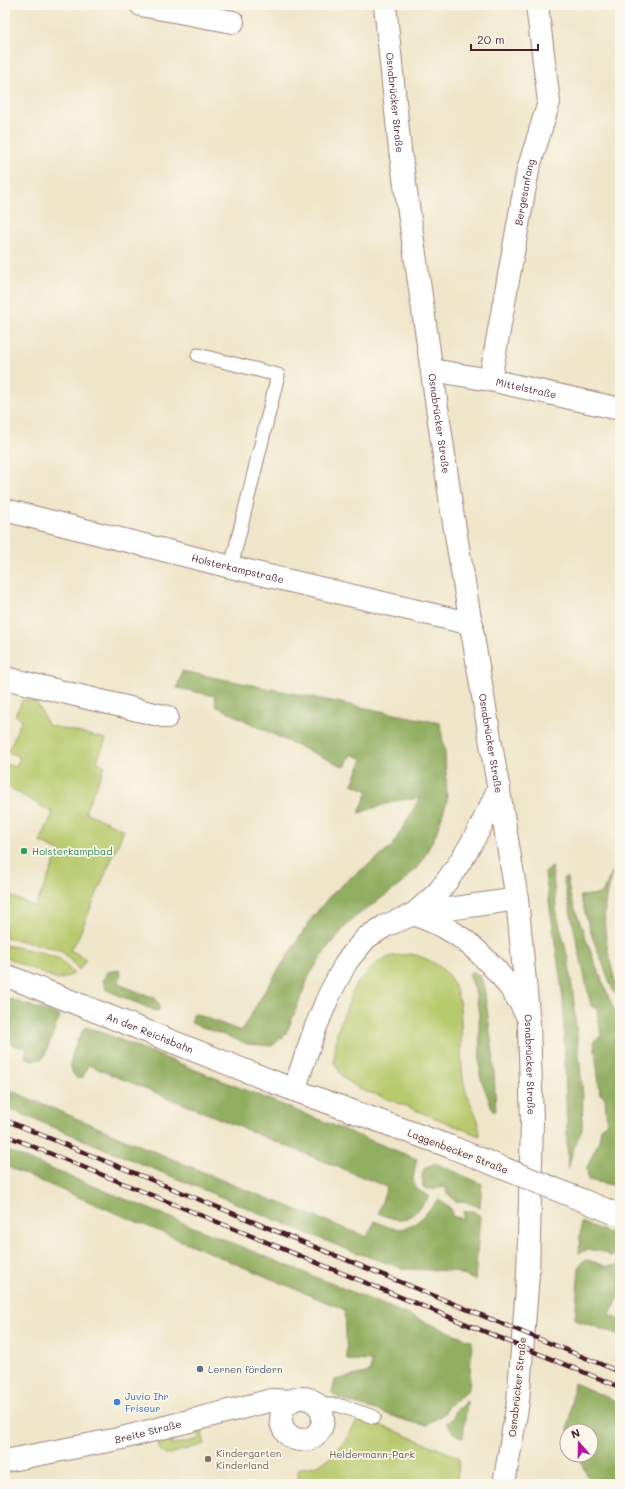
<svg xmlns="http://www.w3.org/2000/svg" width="625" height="1489" viewBox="0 0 625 1489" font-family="Mali,sans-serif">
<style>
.green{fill:#b7c96d;stroke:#80744c}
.forest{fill:#91ad60;stroke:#6e6646}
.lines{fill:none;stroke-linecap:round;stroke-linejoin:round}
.service-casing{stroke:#9c827a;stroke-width:15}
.minor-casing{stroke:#9c827a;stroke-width:24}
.tertiary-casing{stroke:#9c827a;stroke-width:24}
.secondary-casing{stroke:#9c827a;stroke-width:24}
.service{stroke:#fff;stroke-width:13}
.minor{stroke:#fff;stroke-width:22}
.tertiary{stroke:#fff;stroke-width:22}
.secondary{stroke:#fff;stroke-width:22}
.rail-casing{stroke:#4a1f2b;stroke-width:4.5}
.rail{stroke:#fbf7ec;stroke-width:3;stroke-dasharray:9;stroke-linecap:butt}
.tertiary-bridge-casing{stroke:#9c827a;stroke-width:24;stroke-linecap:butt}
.tertiary-bridge{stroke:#fff;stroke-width:22}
.leisure-dot{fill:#2e9e5b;stroke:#fbf7ec;stroke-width:1.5}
.service-dot{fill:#5c6f8a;stroke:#fbf7ec;stroke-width:1.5}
.shop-dot{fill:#3f7fe0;stroke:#fbf7ec;stroke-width:1.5}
.education-dot{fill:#8d6e63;stroke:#fbf7ec;stroke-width:1.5}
.labels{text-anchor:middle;stroke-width:3.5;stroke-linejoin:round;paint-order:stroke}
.street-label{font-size:10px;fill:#4a1f2b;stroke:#fbf7ec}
.leisure-label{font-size:10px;fill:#27864d;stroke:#fbf7ec;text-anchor:start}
.service-label{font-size:10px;fill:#4e5e75;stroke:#fbf7ec;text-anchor:start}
.shop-label{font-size:10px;fill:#366cbe;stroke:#fbf7ec;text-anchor:start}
.education-label{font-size:10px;fill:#785e54;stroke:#fbf7ec;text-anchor:start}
.park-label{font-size:10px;fill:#6b523f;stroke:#fbf7ec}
</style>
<rect width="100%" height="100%" fill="#fbf7ec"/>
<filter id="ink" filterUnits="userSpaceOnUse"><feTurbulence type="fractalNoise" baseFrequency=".025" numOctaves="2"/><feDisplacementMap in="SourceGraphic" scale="8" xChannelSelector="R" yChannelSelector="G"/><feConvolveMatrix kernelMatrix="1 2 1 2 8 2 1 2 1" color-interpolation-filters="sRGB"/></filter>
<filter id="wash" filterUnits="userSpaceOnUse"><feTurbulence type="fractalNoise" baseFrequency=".012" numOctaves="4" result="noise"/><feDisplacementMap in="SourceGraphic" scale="16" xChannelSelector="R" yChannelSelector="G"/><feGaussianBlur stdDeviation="0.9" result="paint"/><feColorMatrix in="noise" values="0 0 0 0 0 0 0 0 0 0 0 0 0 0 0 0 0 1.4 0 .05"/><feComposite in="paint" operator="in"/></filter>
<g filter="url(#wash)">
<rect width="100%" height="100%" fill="#efe5c9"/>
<g class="green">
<polygon points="23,699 37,703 48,725 106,739 97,761 105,766 85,812 124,830 77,940 70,950 86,959 79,970 67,956 60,950 5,937 5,893 35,907 57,857 59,858 61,852 40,842 53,813 5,785 5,764 16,767 20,757 8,752 22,719 15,715"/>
<polygon points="5,945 39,952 60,959 74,974 58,980 5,957"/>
<path d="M 411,954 C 480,970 454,1032 464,1084 C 466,1097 474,1108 478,1121 C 479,1126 479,1131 480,1136 L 378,1095 L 362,1090 L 344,1079 L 334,1062 L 337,1032 L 356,984 L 377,963 L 392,956 Z"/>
<path d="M 359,1418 L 396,1431 L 460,1458 L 456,1484 L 299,1484 L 298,1469 C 305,1467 314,1467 320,1464 C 339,1455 348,1435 359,1418 Z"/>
<path d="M 197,1428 L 201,1428 L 205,1444 L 166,1455 C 160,1452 157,1446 159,1439 L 169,1435 L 172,1445 L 199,1439 Z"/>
<polygon points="620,1468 620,1484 617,1484 612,1478"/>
</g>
<g class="forest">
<polygon points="182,671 440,723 445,754 447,801 435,836 421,863 413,872 401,884 351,920 327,948 309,976 286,1034 272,1046 248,1044 191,1023 194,1013 241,1031 268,986 312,918 329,897 349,879 391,848 420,798 395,801 359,813 368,791 352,784 363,759 351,754 345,767 293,744 216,706 215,696 177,688"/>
<polygon points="552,867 557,915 568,958 573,994 583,1096 582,1129 573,1150 568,1170 563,998 545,873"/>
<path d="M 612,872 C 610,882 606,894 605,905 C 602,934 611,965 618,993 L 614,993 L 591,933 L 580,896 L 602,894 Z"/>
<polygon points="563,878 567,878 570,895 594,961 620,1024 620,1184 612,1185 588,1180 587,1167 599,1141 601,1128 607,1124 605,1097 600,1094 594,1041 601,1036 597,1009 591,1006"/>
<polygon points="120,970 121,976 118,984 155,998 159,1004 159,1010 156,1011 106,990 103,981 107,972"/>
<polygon points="473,971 480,976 484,986 493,1054 496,1111 493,1111 480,1076 479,1014 475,990 469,974"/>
<polygon points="10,999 60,1016 44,1057 41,1059 32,1060 25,1057 27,1049 5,1042 5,1000"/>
<path d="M 85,1027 L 96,1030 L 417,1159 L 413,1178 L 415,1188 L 430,1197 C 409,1218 408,1226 378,1213 L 387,1187 L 88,1065 L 83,1077 L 78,1079 C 62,1068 77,1040 85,1027 Z"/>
<path d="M 5,1088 L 236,1186 L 367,1237 L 375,1221 C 408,1239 417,1223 439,1199 L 451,1209 L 452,1216 L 463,1219 L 464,1211 L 473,1211 L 480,1216 L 475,1280 L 453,1271 L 404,1269 L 341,1247 L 5,1107 Z"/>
<path d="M 5,1150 L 472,1341 L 469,1389 L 447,1407 L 446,1412 L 427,1425 C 409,1423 393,1416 376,1410 C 361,1405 345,1403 332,1393 L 335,1380 L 370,1372 L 371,1361 L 347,1360 L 345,1310 L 5,1166 Z"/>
<polygon points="435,1163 482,1184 480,1207 463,1201 457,1202 447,1193 446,1187 427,1189 423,1187 422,1175 424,1169"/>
<path d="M 581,1222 L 620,1237 L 620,1251 L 616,1255 L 610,1256 C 599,1249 591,1248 579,1253 Z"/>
<path d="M 586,1260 C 602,1262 601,1270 620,1264 L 620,1293 L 610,1315 L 620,1320 L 620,1335 L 575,1320 L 579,1267 L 582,1262 Z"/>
<polygon points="574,1383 620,1403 620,1468 619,1471 605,1484 592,1484 577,1455 591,1455 591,1431 568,1431"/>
<polygon points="467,1401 463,1438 453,1433 446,1423 453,1418 454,1412"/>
</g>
</g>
<g filter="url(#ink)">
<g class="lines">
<defs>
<g id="service">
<polyline points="198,355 278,375 231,567"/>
<polyline points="319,1405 338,1405 374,1417"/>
</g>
<g id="minor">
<polyline points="141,5 233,22"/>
<path id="s1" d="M 432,370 L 490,380 L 620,409"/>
<path id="s2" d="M 490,380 L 528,170 L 549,102 L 537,5"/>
<path id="s3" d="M 5,510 L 231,567 L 472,624"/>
<polyline points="5,678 167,717"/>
<circle cx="302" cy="1419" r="21"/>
<path id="s4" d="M 5,1461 L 118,1439 L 272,1400 L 290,1401"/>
</g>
<g id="tertiary">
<path id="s5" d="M 5,975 L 294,1090 L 451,1147"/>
<polyline points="294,1090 315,1029 329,995 347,961 366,938 385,926 414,914 517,899"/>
</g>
<g id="secondary">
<path id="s6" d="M 385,5 L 400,150 L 452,511 L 517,899 L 529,1023 L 532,1123 L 528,1274 L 518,1402 L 504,1484"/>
<path d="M 499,787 C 484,823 464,860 439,891 C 432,899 422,906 414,914 C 424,918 433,922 442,926 C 474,942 511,982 526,1014"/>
</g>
</defs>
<use href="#service" class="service-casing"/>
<use href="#minor" class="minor-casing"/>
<use href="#tertiary" class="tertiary-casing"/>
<use href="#secondary" class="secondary-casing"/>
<use href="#service" class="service"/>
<use href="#minor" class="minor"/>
<use href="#tertiary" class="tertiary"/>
<use href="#secondary" class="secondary"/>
<defs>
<g id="rail">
<polyline points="5,1120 620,1372"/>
<polyline points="5,1135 620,1387"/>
</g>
</defs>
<use href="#rail" class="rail-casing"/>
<use href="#rail" class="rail"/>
<defs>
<polyline id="tertiary-bridge" points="451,1147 614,1213"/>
</defs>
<use href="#tertiary-bridge" class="tertiary-bridge-casing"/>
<use href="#tertiary-bridge" class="tertiary-bridge"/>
</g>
</g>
<circle class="leisure-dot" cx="24" cy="851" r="4"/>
<circle class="service-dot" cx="200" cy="1369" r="4"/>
<circle class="shop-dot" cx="117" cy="1402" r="4"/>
<circle class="education-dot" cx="208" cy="1459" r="4"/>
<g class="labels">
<g class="street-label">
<text dy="4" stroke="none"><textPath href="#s6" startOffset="98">Osnabrücker Straße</textPath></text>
<text dy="4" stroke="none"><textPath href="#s2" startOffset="191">Bergesanfang</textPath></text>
<text dy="4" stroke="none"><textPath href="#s1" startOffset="96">Mittelstraße</textPath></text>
<text dy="4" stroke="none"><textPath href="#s6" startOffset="422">Osnabrücker Straße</textPath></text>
<text dy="4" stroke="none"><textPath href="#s3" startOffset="240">Holsterkampstraße</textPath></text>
<text dy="4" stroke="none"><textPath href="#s6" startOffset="746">Osnabrücker Straße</textPath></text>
<text dy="4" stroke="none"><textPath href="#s5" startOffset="156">An der Reichsbahn</textPath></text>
<text dy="4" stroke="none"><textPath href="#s6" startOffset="1070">Osnabrücker Straße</textPath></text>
<text transform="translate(458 1151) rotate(21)" y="4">Laggenbecker Straße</text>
<text transform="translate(517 1387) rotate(-84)" y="4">Osnabrücker Straße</text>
<text dy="4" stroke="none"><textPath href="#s4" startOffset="146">Breite Straße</textPath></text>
</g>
<g class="leisure-label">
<text x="32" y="855">Holsterkampbad</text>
</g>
<g class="service-label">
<text x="208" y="1373">Lernen fördern</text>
</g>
<g class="shop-label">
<text x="125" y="1400">Juvio Ihr<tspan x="125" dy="12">Friseur</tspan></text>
</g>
<g class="education-label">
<text x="216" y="1457">Kindergarten<tspan x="216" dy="12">Kinderland</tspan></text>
</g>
<g class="park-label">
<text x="372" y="1458">Heldermann-Park</text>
</g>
</g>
<rect width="625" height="1489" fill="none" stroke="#fbf7ec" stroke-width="20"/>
<g transform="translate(579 1443) rotate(340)"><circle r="19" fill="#fbf7ec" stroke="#b4a19f"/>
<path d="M0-3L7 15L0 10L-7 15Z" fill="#b5179e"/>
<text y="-6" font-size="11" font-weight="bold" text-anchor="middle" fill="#4a1f2b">N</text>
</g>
<path d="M471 44v6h67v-6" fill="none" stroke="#4a1f2b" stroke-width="2"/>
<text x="477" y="44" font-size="12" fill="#4a1f2b" stroke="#fbf7ec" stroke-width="3" paint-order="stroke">20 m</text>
</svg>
